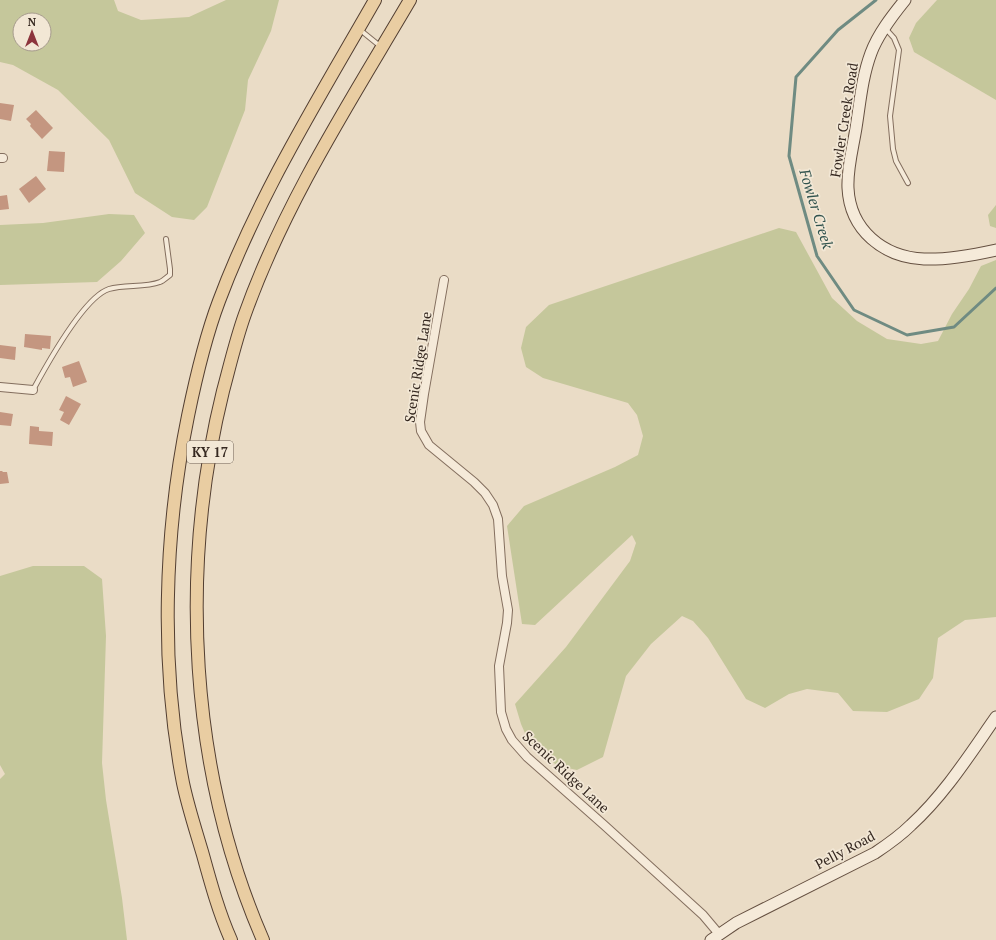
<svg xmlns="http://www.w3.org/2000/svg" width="996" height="940" viewBox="0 0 996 940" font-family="'PT Serif',serif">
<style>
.green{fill:#c5c79b;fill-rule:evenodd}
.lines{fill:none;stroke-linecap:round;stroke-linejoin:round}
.stream{stroke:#6f8b82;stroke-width:3}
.building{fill:#c49680}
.lane-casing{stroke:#836e5e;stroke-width:6}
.street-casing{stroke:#836e5e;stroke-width:10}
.secondary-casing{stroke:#655041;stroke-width:13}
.primary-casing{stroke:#523e31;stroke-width:14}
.lane{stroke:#f5ead9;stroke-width:4}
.street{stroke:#f5ead9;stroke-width:8}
.secondary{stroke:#f5ead9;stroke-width:11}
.primary{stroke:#e9cda2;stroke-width:12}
.labels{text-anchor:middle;stroke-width:3.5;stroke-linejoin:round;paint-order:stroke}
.shield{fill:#f2e7d5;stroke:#6e6156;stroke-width:1}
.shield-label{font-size:13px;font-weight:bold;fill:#352820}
.street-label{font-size:14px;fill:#352820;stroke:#f2e7d5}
.water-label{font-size:15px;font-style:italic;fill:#31534e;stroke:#f2e7d5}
</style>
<rect width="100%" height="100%" fill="#eadcc6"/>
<g class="green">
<path d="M 0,0 L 114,0 L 118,11 L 141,20 L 189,17 L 226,0 L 279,0 L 271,31 L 248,80 L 245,110 L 207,207 L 194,220 L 172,217 L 135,193 L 109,140 L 58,90 L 13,65 L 0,62 ZM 20,20 L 44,20 L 44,44 L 20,44 Z"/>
<polygon points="937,0 996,0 996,100 914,52 909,38 916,23"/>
<polygon points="996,205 996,228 990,226 988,215"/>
<polygon points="109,214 134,215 145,233 121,261 97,282 0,285 0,225 43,223"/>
<polygon points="779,228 796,232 832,298 857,321 887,339 921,344 938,341 952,314 969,289 981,266 996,260 996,617 965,620 938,638 933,678 919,699 887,712 853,711 838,693 807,689 789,694 765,708 746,699 708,638 693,621 682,616 651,644 626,676 603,757 577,770 558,766 531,747 521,724 515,704 566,647 630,561 636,543 632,535 535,625 522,624 507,526 524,506 615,467 638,455 643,436 637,415 628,403 543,378 526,367 521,348 526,327 549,305"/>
<polygon points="33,566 84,566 102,579 106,636 102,763 106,800 122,898 127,940 0,940 0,779 5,774 0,765 0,576"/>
</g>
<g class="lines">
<polyline class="stream" points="876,0 838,30 796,77 789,156 817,256 854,310 907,335 954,327 996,288"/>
</g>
<g class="building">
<polygon points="0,103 14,105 11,121 0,119"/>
<polygon points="36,110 53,128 42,139 30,126 31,124 26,119"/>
<polygon points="49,151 65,152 64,172 47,171"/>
<polygon points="36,176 46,189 29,203 19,189"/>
<polygon points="7,195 9,209 0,210 0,196"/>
<polygon points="25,334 51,336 50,349 42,348 42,350 24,347"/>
<polygon points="0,345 16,347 15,360 0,358"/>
<polygon points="79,361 87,382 73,387 70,377 65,378 62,367"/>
<polygon points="66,396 81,404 69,425 60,420 64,412 59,410"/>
<polygon points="0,412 13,414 11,426 0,425"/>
<polygon points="30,426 39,427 39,431 53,432 52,446 29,444"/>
<polygon points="0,471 2,471 3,472 7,472 9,483 0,484"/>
</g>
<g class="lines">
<defs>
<g id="lane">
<polyline points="885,28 894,38 899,50 890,116 893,149 896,161 908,183"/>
<polyline points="359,29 380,46"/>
<path d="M 33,390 C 46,366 84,297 109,289 C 125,284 144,288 160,282 C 163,281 167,277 170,275 L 170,269 L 166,239"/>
</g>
<g id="street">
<polyline points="0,158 3,158"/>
<polyline points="444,280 424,394 420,422 421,431 429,445 474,482 485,493 493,505 498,519 502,576 508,610 507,623 499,666 501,712 506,729 512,740 527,757 604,825 703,915 719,934"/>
<polyline points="0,387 33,390"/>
</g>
<g id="secondary">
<path d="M 905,0 C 892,16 878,34 871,53 C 862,77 860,103 856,128 C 853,147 847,168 848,188 C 850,230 883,257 924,259 C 948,260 973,255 996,250"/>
<path d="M 711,940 L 736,923 L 875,853 C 887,845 900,836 911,825 C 945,794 970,754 996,717"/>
</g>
<g id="primary">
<path d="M 231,940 C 219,913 211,884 203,855 C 196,831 188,807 183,783 C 160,665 164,533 188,416 C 196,377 205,338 219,301 C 259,194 319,98 375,0"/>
<path d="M 263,940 C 189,770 179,569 223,391 C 230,365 236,339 245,314 C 285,202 350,102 410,0"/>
</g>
</defs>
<use href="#lane" class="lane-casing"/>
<use href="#street" class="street-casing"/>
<use href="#secondary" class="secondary-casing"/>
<use href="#primary" class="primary-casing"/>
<use href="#lane" class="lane"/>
<use href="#street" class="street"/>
<use href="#secondary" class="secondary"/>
<use href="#primary" class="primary"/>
</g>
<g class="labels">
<rect class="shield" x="187" y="441" width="46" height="22" rx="3"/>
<g class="shield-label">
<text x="210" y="457">KY 17</text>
</g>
<g class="street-label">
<text transform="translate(844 120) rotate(-81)" y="5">Fowler Creek Road</text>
<text transform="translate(418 367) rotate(-81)" y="5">Scenic Ridge Lane</text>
<text transform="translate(566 772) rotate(43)" y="5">Scenic Ridge Lane</text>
<text transform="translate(845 850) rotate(-28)" y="5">Pelly Road</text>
</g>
<g class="water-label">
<text transform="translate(816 209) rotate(73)" y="5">Fowler Creek</text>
</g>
</g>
<g transform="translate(32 32)"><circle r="19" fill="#f2e7d5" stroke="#a69b8d"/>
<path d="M0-3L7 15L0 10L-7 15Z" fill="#8c343c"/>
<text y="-6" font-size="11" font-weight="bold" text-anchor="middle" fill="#352820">N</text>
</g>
</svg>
